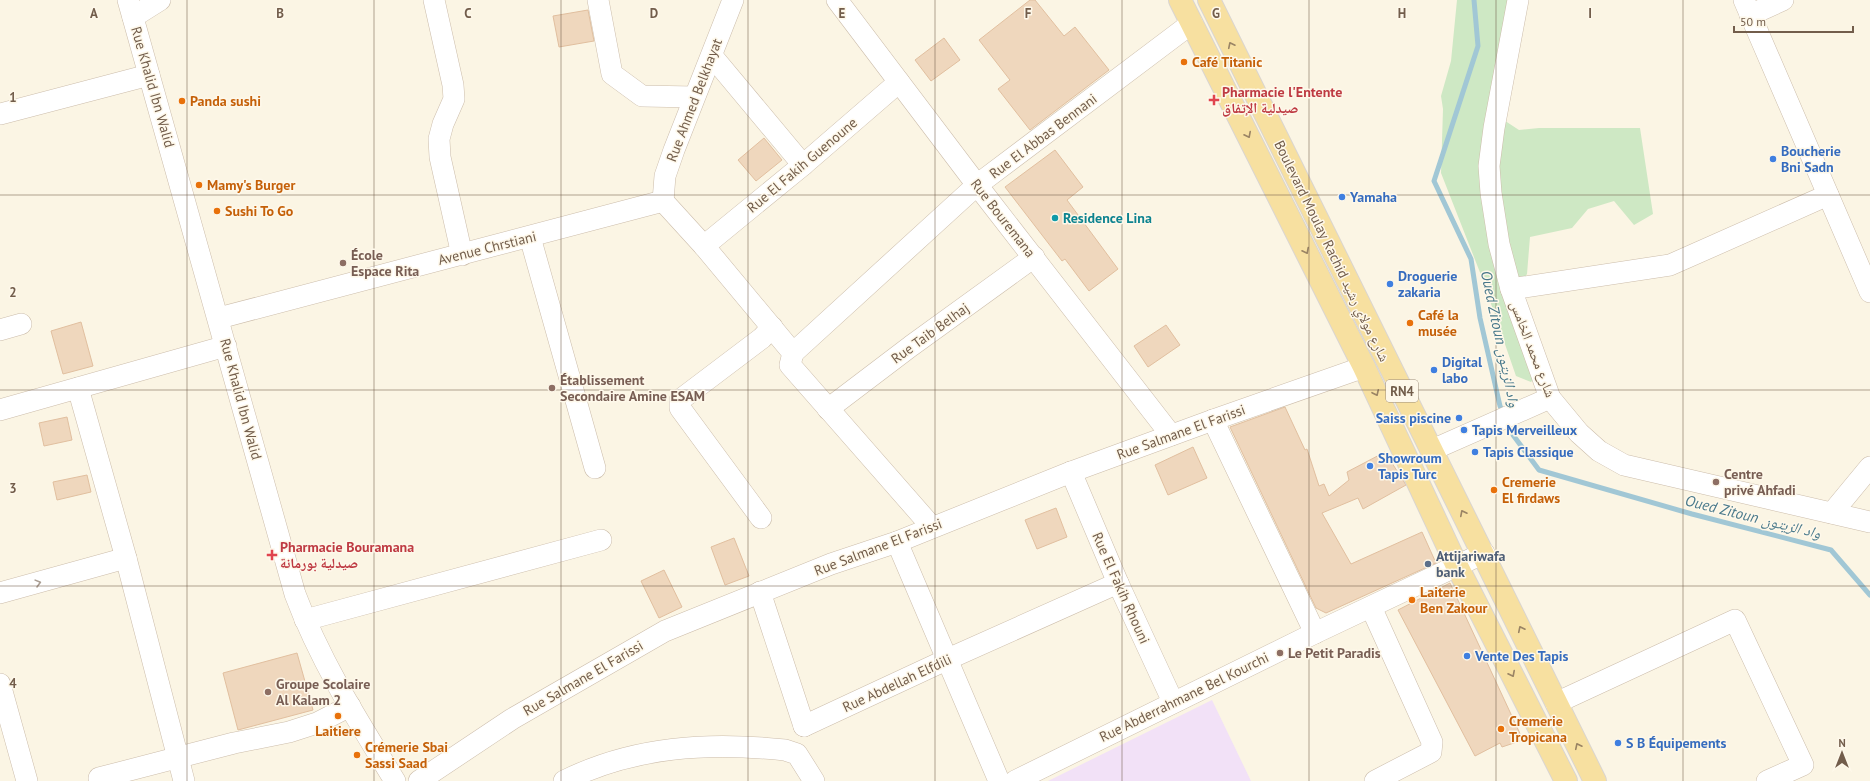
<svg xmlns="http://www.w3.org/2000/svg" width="1870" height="781" viewBox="0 0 1870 781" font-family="'PT Sans','Noto Naskh Arabic',sans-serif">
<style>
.education{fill:#f2e1f7}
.green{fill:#cee8c4}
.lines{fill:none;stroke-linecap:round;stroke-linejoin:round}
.stream{stroke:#a1c7d5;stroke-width:5}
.building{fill:#efd7bd;stroke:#e1bf9f}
.minor-casing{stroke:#ccbdab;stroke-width:22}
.major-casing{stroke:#dad5d0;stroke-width:24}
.minor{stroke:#fff;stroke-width:21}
.major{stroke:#f7e0a0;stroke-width:22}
.oneway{stroke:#9a8464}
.oneway2{stroke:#aa9e93}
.grid{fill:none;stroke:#725d4b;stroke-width:1;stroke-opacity:0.55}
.food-dot{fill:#e8710a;stroke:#fef8ea;stroke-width:1.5}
.health-dot{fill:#e0444e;stroke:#fef8ea;stroke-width:1.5}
.shop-dot{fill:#3f7fe0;stroke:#fef8ea;stroke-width:1.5}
.culture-dot{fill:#0f9aa8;stroke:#fef8ea;stroke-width:1.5}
.education-dot{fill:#8d6e63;stroke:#fef8ea;stroke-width:1.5}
.service-dot{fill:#5c6f8a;stroke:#fef8ea;stroke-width:1.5}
.labels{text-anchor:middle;stroke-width:3;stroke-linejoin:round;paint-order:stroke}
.shield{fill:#fef8ea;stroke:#9c8c7b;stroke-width:1}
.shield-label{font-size:13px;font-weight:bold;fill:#725d4b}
.food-label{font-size:14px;font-weight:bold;fill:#c56008;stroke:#fef8ea;text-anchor:start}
.street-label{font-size:14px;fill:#725d4b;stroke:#fef8ea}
.health-label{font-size:14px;font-weight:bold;fill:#be3a42;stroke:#fef8ea;text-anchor:start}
.shop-label{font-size:14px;font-weight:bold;fill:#366cbe;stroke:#fef8ea;text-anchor:start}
.culture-label{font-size:14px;font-weight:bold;fill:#0d838f;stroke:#fef8ea;text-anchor:start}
.education-label{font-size:14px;font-weight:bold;fill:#785e54;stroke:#fef8ea;text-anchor:start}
.service-label{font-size:14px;font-weight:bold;fill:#4e5e75;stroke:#fef8ea;text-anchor:start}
.water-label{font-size:15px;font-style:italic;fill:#49798b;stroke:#fef8ea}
.grid-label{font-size:13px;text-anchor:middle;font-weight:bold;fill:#725d4b;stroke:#fef8ea;stroke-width:3;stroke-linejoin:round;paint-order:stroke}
</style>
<rect width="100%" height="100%" fill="#fbf5e4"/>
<polygon class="education" points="1212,700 1251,781 1048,781"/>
<polygon class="green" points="1457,0 1510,0 1490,111 1519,130 1539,128 1640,128 1653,214 1634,225 1614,201 1588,209 1572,228 1530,237 1527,274 1510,300 1537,375 1531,382 1516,376 1481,275 1441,173 1443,109 1441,96 1451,61"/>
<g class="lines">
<g class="stream">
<polyline points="1474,0 1478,46 1434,181 1471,259 1480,318 1500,406 1504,414"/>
<polyline points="1507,421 1513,435 1539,470 1692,514 1831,550 1870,595"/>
</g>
</g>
<g class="building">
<polygon points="1030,0 1035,0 1064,36 1075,27 1109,70 1030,130 998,89 1010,80 979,40"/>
<polygon points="588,10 594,41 559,47 553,16"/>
<polygon points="944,38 960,60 931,81 915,60"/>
<polygon points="764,138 782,160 756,181 738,160"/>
<polygon points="1055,150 1083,187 1067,200 1118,269 1089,291 1065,259 1062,261 1005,187"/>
<polygon points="81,322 93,366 63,374 51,331"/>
<polygon points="1166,325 1180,345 1148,367 1134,346"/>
<polygon points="1285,407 1305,450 1307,449 1319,486 1324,484 1329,496 1349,480 1347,472 1385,452 1406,485 1363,509 1358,498 1322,513 1351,564 1422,532 1436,563 1326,613 1316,608 1230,427"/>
<polygon points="67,417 72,440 44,446 39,423"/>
<polygon points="1193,447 1207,478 1168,495 1155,465"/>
<polygon points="87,475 91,492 57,500 53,482"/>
<polygon points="1056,508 1067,537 1037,549 1025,520"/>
<polygon points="734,538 749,576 725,585 711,547"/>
<polygon points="664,570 682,607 659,618 641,581"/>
<polygon points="1450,583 1523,740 1502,747 1500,743 1475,756 1398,610"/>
<polygon points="297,653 313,710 238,730 223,673"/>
</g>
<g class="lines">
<defs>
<g id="minor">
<path d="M 128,0 L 295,594 C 320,661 358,721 395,781"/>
<polyline points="434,0 453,85 454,99 443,124 439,139 440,157 462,255"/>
<polyline points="598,0 612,74 642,96 694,97"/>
<polyline points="837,0 977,185 1171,435"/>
<polyline points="1518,0 1494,128 1489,166 1491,193 1499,244 1511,289 1550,398 1579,433 1599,451 1624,465 1870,522"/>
<polyline points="1744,0 1870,292"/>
<polyline points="1750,15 1783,0"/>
<polyline points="133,17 160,0"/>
<polyline points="712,56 803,165"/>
<polyline points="0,114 149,75"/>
<polyline points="663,201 704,246 793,353 790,365 932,527"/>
<polyline points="663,201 665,176 674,150 733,0"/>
<polyline points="530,237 595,468"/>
<polyline points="704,246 803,165 899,82"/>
<polyline points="1511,289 1670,265 1828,195"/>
<polyline points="219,318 663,201"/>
<polyline points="0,330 21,324"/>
<polyline points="793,353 977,185 1192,23"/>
<polyline points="78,388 126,558 184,781"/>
<polyline points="828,409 911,346 1034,257"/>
<polyline points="0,410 226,346"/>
<polyline points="1213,420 1315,633"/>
<polyline points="1432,450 1550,398"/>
<polyline points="1071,472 1118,583 1173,702"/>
<polyline points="1832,513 1870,467"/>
<polyline points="761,518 680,408 680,400 762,338 772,327"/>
<polyline points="897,542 999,781"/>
<polyline points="760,592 804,726"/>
<polyline points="0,593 126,558"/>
<polyline points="1371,607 1432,742 1431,752 1375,781"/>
<polyline points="305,620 601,540"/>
<polyline points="0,684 27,781"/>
<polyline points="1556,703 1735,620 1803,765 1767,781"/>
<polyline points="804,726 948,659 1118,583"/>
<polyline points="99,778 234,743 289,732 317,723 350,706"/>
<polyline points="419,781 512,719 665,631 831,564 897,542 1071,472 1213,420 1364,367"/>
<path d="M 564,781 C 634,746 709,742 785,750 L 797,754 L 814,781"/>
<polyline points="1015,781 1315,633 1484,553"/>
</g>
<g id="major">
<polyline points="1180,0 1364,367 1457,566 1566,781"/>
<polyline points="1209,0 1595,781"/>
</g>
</defs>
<use href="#minor" class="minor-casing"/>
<use href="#major" class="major-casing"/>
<use href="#minor" class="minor"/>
<use href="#major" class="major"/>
</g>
<defs><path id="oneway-chevron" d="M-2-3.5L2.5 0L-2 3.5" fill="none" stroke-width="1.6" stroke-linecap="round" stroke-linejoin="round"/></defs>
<g class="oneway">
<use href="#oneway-chevron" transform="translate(1231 45) rotate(-116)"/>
<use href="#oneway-chevron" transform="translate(1248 135) rotate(63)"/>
<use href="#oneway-chevron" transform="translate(1306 251) rotate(63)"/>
<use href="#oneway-chevron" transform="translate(1376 393) rotate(65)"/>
<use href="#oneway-chevron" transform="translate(1463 513) rotate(-117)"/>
<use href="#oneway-chevron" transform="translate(1521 629) rotate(-116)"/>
<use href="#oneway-chevron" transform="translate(1512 674) rotate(63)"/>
<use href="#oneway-chevron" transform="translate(1578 746) rotate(-116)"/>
</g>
<use class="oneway2" href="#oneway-chevron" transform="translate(38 583) rotate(-15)"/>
<path class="grid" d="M 187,0 L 187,781M 374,0 L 374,781M 561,0 L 561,781M 748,0 L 748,781M 935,0 L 935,781M 1122,0 L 1122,781M 1309,0 L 1309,781M 1496,0 L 1496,781M 1683,0 L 1683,781M 0,195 L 1870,195M 0,390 L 1870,390M 0,586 L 1870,586"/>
<g class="food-dot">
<circle cx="1184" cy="62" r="4"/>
<circle cx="182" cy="101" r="4"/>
<circle cx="199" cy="185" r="4"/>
<circle cx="217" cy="211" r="4"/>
<circle cx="1410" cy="323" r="4"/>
<circle cx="1494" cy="490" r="4"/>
<circle cx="1412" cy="600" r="4"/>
<circle cx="338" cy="716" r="4"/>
<circle cx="1501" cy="729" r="4"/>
<circle cx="357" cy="755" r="4"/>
</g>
<g class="health-dot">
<path d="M1212 94h4v4h4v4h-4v4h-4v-4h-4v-4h4z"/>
<path d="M270 549h4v4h4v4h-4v4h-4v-4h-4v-4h4z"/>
</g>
<g class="shop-dot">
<circle cx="1773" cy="159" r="4"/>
<circle cx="1342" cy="197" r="4"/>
<circle cx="1390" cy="284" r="4"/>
<circle cx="1434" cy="370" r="4"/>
<circle cx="1459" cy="418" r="4"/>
<circle cx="1464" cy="430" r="4"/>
<circle cx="1475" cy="452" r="4"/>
<circle cx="1370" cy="466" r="4"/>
<circle cx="1467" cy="656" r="4"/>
<circle cx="1618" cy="743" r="4"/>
</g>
<circle class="culture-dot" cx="1055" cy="218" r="4"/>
<g class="education-dot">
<circle cx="343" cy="263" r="4"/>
<circle cx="552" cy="388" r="4"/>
<circle cx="1716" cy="482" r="4"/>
<circle cx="1280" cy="653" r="4"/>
<circle cx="268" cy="692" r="4"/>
</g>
<circle class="service-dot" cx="1428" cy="564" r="4"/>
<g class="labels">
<rect class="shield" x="1386" y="380" width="32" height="22" rx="3"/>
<g class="shield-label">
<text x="1402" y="396">RN4</text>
</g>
<g class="food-label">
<text x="1192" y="67">Café Titanic</text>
<text x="190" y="106">Panda sushi</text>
<text x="207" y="190">Mamy's Burger</text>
<text x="225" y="216">Sushi To Go</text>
<text x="1418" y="320">Café la<tspan x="1418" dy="16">musée</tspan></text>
<text x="1502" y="487">Cremerie<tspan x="1502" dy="16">El firdaws</tspan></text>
<text x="1420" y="597">Laiterie<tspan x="1420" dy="16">Ben Zakour</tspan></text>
<text x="1509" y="726">Cremerie<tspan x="1509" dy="16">Tropicana</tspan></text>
<text x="338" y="736" text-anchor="middle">Laitiere</text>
<text x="365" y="752">Crémerie Sbai<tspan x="365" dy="16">Sassi Saad</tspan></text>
</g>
<g class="street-label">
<text transform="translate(153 87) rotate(74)" y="5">Rue Khalid Ibn Walid</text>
<text transform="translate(694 100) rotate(-69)" y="5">Rue Ahmed Belkhayat</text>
<text transform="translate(1043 136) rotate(-37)" y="5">Rue El Abbas Bennani</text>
<text transform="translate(802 165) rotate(-40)" y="5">Rue El Fakih Guenoune</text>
<text transform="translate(1003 218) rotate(52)" y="5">Rue Bouremana</text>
<text transform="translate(487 248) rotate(-14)" y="5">Avenue Chrstiani</text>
<text transform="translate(1332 251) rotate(64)" y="5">Boulevard Moulay Rachid شارع مولاي رشيد</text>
<text transform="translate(930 333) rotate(-36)" y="5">Rue Taib Belhaj</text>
<text transform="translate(1533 349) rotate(69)" y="5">شارع محمد الخامس</text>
<text transform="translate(241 399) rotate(75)" y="5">Rue Khalid Ibn Walid</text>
<text transform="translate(1181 432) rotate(-20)" y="5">Rue Salmane El Farissi</text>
<text transform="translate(878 547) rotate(-21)" y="5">Rue Salmane El Farissi</text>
<text transform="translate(1121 588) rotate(66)" y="5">Rue El Fakih Rhouni</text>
<text transform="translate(583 678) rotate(-30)" y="5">Rue Salmane El Farissi</text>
<text transform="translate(897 683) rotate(-25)" y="5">Rue Abdellah Elfdili</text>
<text transform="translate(1184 697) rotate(-26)" y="5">Rue Abderrahmane Bel Kourchi</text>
</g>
<g class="health-label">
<text x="1222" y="97">Pharmacie l'Entente<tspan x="1222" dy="16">صيدلية الإتفاق</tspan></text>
<text x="280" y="552">Pharmacie Bouramana<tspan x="280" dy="16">صيدلية بورمانة</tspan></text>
</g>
<g class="shop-label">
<text x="1781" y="156">Boucherie<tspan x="1781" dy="16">Bni Sadn</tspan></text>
<text x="1350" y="202">Yamaha</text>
<text x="1398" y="281">Droguerie<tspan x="1398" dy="16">zakaria</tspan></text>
<text x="1442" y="367">Digital<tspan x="1442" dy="16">labo</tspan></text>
<text x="1451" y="423" text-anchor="end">Saiss piscine</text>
<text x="1472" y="435">Tapis Merveilleux</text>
<text x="1483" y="457">Tapis Classique</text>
<text x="1378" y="463">Showroum<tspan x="1378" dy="16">Tapis Turc</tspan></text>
<text x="1475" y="661">Vente Des Tapis</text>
<text x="1626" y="748">S B Équipements</text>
</g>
<g class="culture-label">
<text x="1063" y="223">Residence Lina</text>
</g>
<g class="education-label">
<text x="351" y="260">École<tspan x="351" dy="16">Espace Rita</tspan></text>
<text x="560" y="385">Établissement<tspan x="560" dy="16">Secondaire Amine ESAM</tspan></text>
<text x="1724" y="479">Centre<tspan x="1724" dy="16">privé Ahfadi</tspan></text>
<text x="1288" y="658">Le Petit Paradis</text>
<text x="276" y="689">Groupe Scolaire<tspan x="276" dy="16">Al Kalam 2</tspan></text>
</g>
<g class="service-label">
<text x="1436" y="561">Attijariwafa<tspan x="1436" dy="16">bank</tspan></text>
</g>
<g class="water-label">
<text transform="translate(1500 339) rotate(78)" y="5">Oued Zitoun واد الزيتون</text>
<text transform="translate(1753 517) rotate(14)" y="5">Oued Zitoun واد الزيتون</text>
</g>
</g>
<g class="grid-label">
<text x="94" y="18">A</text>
<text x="280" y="18">B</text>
<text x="468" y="18">C</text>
<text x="654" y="18">D</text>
<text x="842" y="18">E</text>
<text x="1028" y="18">F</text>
<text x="1216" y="18">G</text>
<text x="1402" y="18">H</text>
<text x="1590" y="18">I</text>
<text x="13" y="102">1</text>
<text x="13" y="297">2</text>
<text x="13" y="493">3</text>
<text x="13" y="688">4</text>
</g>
<g transform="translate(1842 753)" stroke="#fef8ea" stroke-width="3" paint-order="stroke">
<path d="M0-3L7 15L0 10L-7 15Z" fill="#725d4b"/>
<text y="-6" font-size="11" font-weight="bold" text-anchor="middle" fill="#725d4b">N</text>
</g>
<path d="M1734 26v6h119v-6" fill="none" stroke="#725d4b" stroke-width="2"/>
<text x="1740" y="26" font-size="12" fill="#725d4b" stroke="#fef8ea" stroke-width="3" paint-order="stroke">50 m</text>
</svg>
